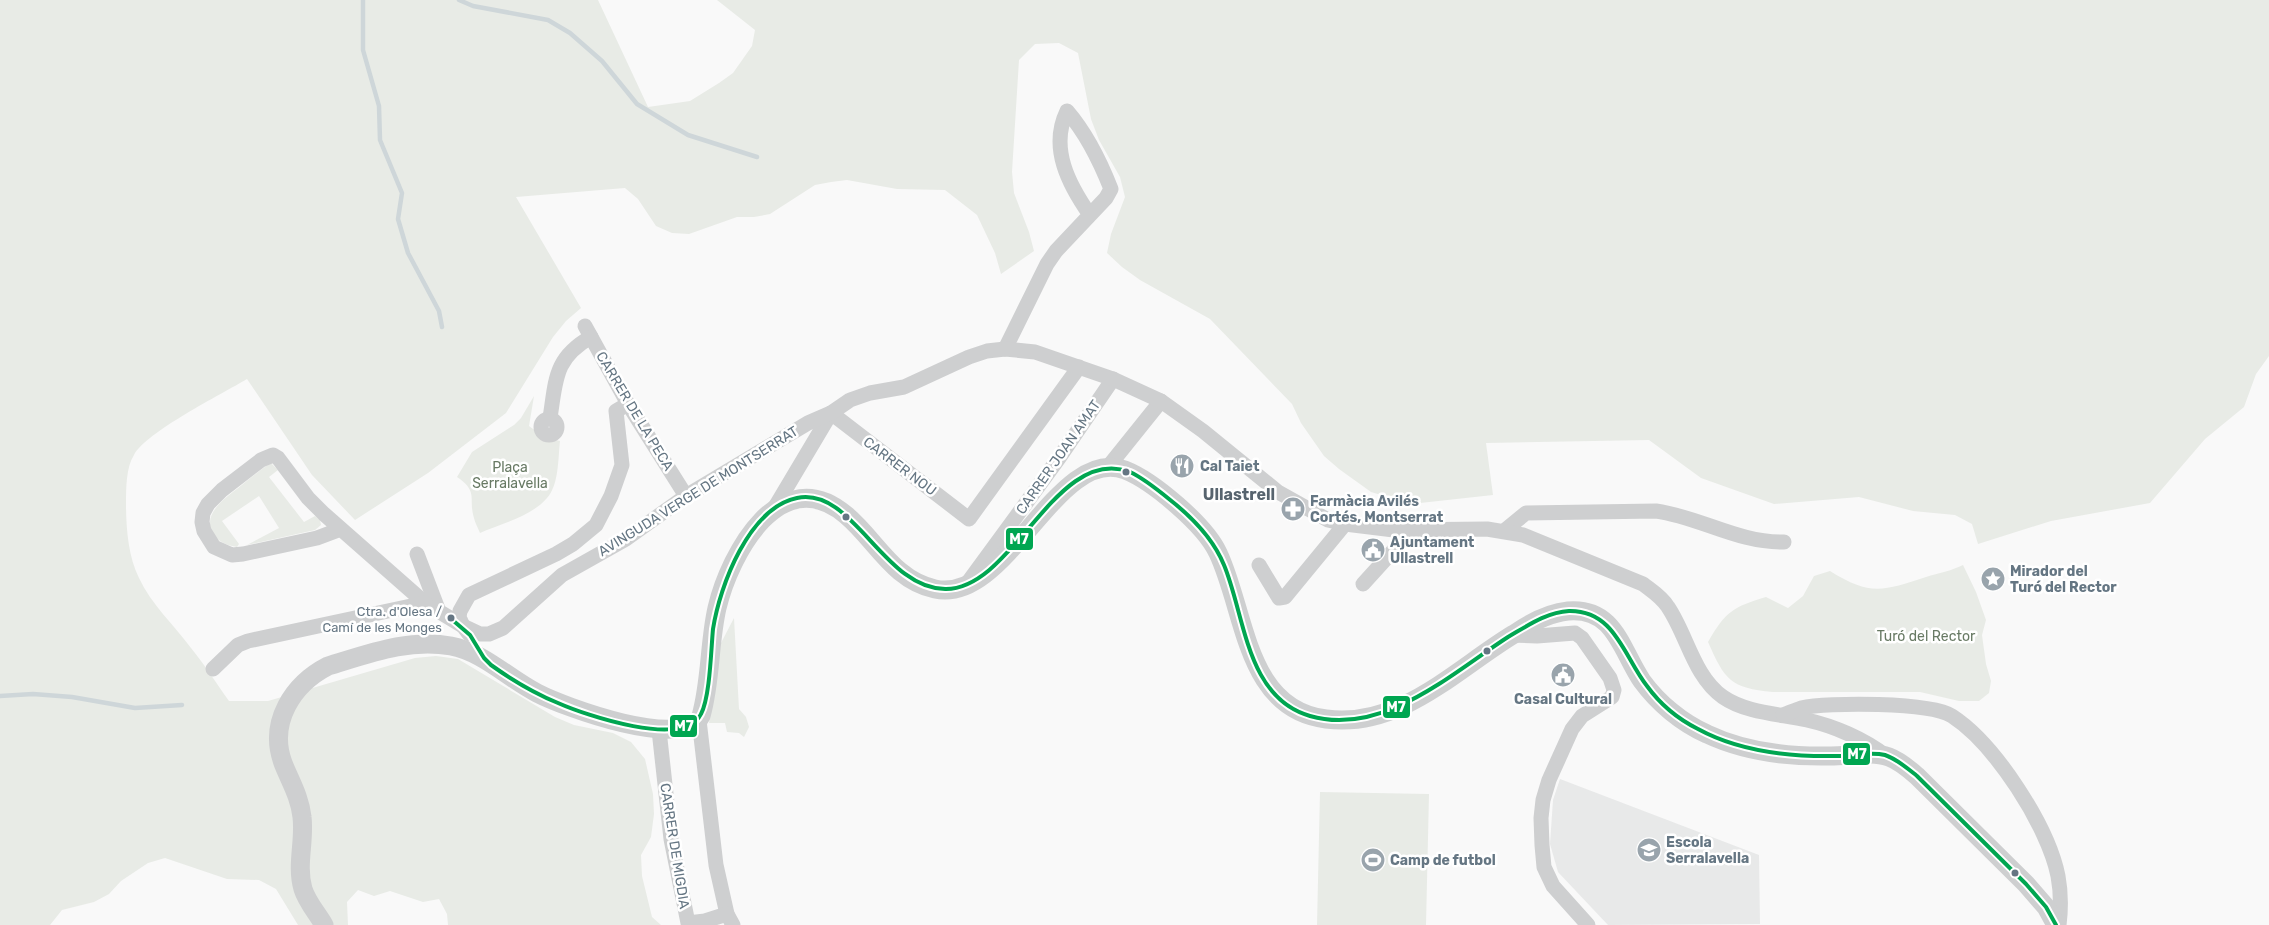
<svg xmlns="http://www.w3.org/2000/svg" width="2269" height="925" viewBox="0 0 2269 925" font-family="Rubik,sans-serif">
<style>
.built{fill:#e8e9e9}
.green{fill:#e8ebe6}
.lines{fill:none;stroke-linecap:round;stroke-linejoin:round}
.stream{stroke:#ced6d9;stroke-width:4.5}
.minor{stroke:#cecfd0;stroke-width:15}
.tertiary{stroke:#cecfd0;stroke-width:19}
.bus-1-casing{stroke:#fff;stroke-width:8}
.bus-1{stroke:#00a651;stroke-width:4}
.bus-dot{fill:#657683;stroke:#fff;stroke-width:2}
.labels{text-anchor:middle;stroke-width:5;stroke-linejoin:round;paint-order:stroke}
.bus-label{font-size:13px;fill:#657683;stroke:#fff;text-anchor:end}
.street-label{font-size:14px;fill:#657683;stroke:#fff}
.poi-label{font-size:14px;font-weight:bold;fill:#657683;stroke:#fff;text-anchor:start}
.park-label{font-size:14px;fill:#687a64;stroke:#fff}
.quarter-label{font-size:16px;font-weight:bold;fill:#57646e;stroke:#fff}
.line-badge{stroke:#fff;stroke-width:2}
.badge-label{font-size:14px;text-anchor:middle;font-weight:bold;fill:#fff}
</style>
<rect width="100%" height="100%" fill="#f9f9f9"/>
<polygon class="built" points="1560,779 1759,855 1760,924 1608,925 1558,872 1550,844 1553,800"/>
<g class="green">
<path d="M 0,0 L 598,0 L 648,107 L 690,101 L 719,83 L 733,73 L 752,46 L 755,30 L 717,0 L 2269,0 L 2269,356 L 2256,374 L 2244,407 L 2205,439 L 2150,503 L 2051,521 L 1978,544 L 1972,524 L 1955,515 L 1913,511 L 1859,497 L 1774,504 L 1701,478 L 1649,440 L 1486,443 L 1493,495 L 1411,504 L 1371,492 L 1339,469 L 1324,456 L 1301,423 L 1292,404 L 1210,319 L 1140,280 L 1122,267 L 1107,253 L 1111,234 L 1125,197 L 1120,177 L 1099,140 L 1091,119 L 1078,53 L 1059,43 L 1035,44 L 1019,60 L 1012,172 L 1014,193 L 1029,232 L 1034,251 L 1001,274 L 995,253 L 977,215 L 945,190 L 897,189 L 847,180 L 831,182 L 815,185 L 770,214 L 754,217 L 737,217 L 689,234 L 672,233 L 656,226 L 638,199 L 625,188 L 516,197 L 581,308 L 566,321 L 553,337 L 506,413 L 428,473 L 355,520 L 312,475 L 247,379 C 222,394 146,432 134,455 C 126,467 126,489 126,503 C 126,527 128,556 139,578 C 151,604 174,625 191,648 C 205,665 216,683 229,701 L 268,701 L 415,658 L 436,656 L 458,659 L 555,717 L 574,725 L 613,733 L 631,742 L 645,759 L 653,794 L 654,814 L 651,837 L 641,855 L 642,876 L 652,917 L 661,925 L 448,925 L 447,914 L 439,899 L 423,902 L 390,891 L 374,896 L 358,890 L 347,902 L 348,925 L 298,925 L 276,889 L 259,880 L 227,879 L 165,858 L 148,863 L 121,881 L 109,894 L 94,902 L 62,910 L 50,925 L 0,925 Z"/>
<path d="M 534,396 L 529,426 L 544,437 L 560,441 C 558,458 559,485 547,498 C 532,516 501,524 480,533 C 478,528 475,523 474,518 C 468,498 479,492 457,477 L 472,452 L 514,425 L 521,418 Z"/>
<path d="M 271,463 L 278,470 L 269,477 L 304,522 L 315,516 L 320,520 L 321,525 L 315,530 L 247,545 L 279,528 L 259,496 L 222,521 L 239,544 L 237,547 C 227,545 220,543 214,535 C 199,513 229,496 243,484 C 252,477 261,469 271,463 Z"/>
<path d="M 1963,565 L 1976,592 L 1986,620 L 1982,635 L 1986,664 L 1991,681 L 1989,693 L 1979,701 L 1959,701 L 1920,692 L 1773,692 C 1730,688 1725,680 1708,642 C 1726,611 1733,607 1766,597 L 1788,608 L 1803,596 L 1814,576 L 1830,571 C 1870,596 1883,591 1926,577 C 1939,573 1951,571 1963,565 Z"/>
<polygon points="734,618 739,709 746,717 749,727 744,737 739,733 727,732 725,723 709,723 721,643"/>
<polygon points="1320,792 1429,794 1426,925 1317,925"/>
</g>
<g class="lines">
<g class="stream">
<polyline points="363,0 363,50 379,106 380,140 402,193 398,219 408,253 439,311 442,327"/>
<polyline points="459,0 473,6 548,20 570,33 602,61 637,104 688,135 757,157"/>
<polyline points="0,696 33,694 72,697 135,708 182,705"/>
</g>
<g class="minor">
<polyline points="585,326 628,404 686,496"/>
<path d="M 1005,349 L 1047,264 L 1056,251 L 1106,198 L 1111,189 C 1100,161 1086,133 1067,111 C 1049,148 1069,185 1090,215"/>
<polyline points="831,413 969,519 1079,367"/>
<path d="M 550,418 C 556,380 554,358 591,337"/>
<circle cx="549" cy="427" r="8"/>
<polyline points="1108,467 1161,401"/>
<polyline points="775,507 831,413"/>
<polyline points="341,529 317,538 243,554 232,555 214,547 204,531 202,522 203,513 208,504 222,490 261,460 273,455 278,458 308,498 324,514 425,603 463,626 469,634"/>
<path d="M 1504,531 L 1526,513 L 1656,511 C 1700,517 1738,543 1784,542"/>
<polyline points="417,554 438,609"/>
<polyline points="1259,565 1279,598 1285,597 1345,524"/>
<polyline points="969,581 1059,458 1113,379"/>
<polyline points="1363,584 1412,530"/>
<path d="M 463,626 L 480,634 L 489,634 L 503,628 L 562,575 L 626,539 L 686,496 L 808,423 L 831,413 L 850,400 L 870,393 L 904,387 L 969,357 L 987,351 L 1005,349 L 1035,352 L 1113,379 L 1161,401 L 1203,431 L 1278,492 L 1328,520 L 1345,524 L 1394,530 L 1487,529 L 1523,535 L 1643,584 C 1652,591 1662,597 1668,607 C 1687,635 1694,677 1723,697 C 1746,713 1780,714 1807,720 C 1834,726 1864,739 1886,756"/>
<polyline points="463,626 459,617 460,611 469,595 556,554 573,544 596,525 611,496 622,465 616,411 628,404"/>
<polyline points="1511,635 1537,636 1575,633 1582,638 1610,678 1614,690 1612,697 1582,716 1572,729 1549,780 1543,800 1541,818 1542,845 1544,867 1553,886 1588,925"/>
<polyline points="213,669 238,645 248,641 425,603"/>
<path d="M 1783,715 C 1789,713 1795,710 1801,708 C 1828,702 1930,702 1952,716 C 1995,744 2048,826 2058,876 C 2061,892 2061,909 2059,925"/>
<polyline points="699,720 716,865 727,914 733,925"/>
<polyline points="659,730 671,839 688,923 705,921 727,914"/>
</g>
<path class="tertiary" d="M 324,925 C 317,913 307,902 303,889 C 296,865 305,841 302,817 C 300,797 290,781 283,763 C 268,722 293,684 328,666 C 368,654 409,638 451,646 C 483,652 508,678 537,693 C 564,707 683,751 701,716 C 711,681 709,643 717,608 C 730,553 781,460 846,515 C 876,540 893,580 935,589 C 1007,605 1057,444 1125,470 C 1153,481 1205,525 1218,553 C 1246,612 1245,709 1326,719 C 1400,729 1456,669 1514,634 C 1530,623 1548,613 1568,611 C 1615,607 1621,650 1642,681 C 1658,703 1682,723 1707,734 C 1745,752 1789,757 1831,756 C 1849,756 1872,751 1889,757 C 1900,761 1909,769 1917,776 L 2026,884 L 2046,907 L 2056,925"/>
<defs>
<path id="bus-1" d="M 449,617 L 470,635 L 484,658 L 491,665 C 512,680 534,693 558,703 C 585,715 684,749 701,714 C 710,697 711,650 713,629 C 720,585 749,508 797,498 C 853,486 884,590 946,589 C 1014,589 1056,444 1130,472 C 1143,478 1158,490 1169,499 C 1192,517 1213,538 1224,565 C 1245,615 1246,698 1310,716 C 1383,737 1452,673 1508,637 C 1527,626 1547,612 1569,611 C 1615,610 1624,657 1647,686 C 1660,704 1678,719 1698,729 C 1740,752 1790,757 1837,756 C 1853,756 1870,751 1885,755 C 1897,759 1907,768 1917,776 L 2026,884 L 2046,907 L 2056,925"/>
</defs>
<use href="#bus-1" class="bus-1-casing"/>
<use href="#bus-1" class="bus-1"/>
</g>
<defs>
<symbol id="restaurant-disc" viewBox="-11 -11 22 22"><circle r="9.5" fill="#99a4ac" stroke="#fff"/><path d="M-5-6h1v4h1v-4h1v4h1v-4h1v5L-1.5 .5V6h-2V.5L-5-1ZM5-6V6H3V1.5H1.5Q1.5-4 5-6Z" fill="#fff"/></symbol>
<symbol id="pharmacy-disc" viewBox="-11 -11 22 22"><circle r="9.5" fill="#99a4ac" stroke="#fff"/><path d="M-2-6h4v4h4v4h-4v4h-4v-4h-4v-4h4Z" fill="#fff"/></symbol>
<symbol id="civic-disc" viewBox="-11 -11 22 22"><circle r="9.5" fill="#99a4ac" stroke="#fff"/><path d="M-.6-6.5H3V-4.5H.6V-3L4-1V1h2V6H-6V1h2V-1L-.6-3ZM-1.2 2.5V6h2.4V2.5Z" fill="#fff"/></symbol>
<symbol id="sight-disc" viewBox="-11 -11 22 22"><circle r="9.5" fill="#99a4ac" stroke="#fff"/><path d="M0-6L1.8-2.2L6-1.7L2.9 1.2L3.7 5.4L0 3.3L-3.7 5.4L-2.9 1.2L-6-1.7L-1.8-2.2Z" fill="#fff"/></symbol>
<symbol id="school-disc" viewBox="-11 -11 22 22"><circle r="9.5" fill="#99a4ac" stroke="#fff"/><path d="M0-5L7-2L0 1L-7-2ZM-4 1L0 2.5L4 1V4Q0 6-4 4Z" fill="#fff"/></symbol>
<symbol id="stadium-disc" viewBox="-11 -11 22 22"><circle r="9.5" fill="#99a4ac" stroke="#fff"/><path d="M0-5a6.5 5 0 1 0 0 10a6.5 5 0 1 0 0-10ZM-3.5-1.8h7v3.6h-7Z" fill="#fff"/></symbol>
</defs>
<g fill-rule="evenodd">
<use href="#restaurant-disc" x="1168" y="452" width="28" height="28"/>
<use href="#pharmacy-disc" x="1279" y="495" width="28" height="28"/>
<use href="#civic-disc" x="1359" y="536" width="28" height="28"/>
<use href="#sight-disc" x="1979" y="565" width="28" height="28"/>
<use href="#civic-disc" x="1549" y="661" width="28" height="28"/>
<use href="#school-disc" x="1635" y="836" width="28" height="28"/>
<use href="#stadium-disc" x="1359" y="846" width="28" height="28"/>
</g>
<g class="bus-dot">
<circle cx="1126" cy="472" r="4.5"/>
<circle cx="846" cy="517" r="4.5"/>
<circle cx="451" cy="618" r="4.5"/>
<circle cx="1487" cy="651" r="4.5"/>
<circle cx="2015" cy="873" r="4.5"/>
</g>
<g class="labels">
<g class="bus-label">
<text x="442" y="616">Ctra. d'Olesa /<tspan x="442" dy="16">Camí de les Monges</tspan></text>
</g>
<g class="street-label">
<text transform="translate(635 411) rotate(59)" y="5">CARRER DE LA PECA</text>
<text transform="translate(1058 457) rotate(-55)" y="5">CARRER JOAN AMAT</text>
<text transform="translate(900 466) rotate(37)" y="5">CARRER NOU</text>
<text transform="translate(698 491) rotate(-32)" y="5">AVINGUDA VERGE DE MONTSERRAT</text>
<text transform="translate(675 846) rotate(81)" y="5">CARRER DE MIGDIA</text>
</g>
<g class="poi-label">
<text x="1200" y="471">Cal Taiet</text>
<text x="1310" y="506">Farmàcia Avilés<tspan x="1310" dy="16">Cortés, Montserrat</tspan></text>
<text x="1390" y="547">Ajuntament<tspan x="1390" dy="16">Ullastrell</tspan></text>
<text x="2010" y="576">Mirador del<tspan x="2010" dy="16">Turó del Rector</tspan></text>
<text x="1563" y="704" text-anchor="middle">Casal Cultural</text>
<text x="1666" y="847">Escola<tspan x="1666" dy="16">Serralavella</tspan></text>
<text x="1390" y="865">Camp de futbol</text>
</g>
<g class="park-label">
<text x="510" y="472">Plaça<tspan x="510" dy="16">Serralavella</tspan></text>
<text x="1926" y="641">Turó del Rector</text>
</g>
<g class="quarter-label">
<text x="1239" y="500">Ullastrell</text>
</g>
</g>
<g class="line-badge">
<rect x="1005" y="527" width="29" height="24" rx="5" fill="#00a651"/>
<rect x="1382" y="695" width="29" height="24" rx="5" fill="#00a651"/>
<rect x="669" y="714" width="29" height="24" rx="5" fill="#00a651"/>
<rect x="1842" y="742" width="29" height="24" rx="5" fill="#00a651"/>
</g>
<g class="badge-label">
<text x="1019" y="544">M7</text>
<text x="1396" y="712">M7</text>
<text x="684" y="731">M7</text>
<text x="1857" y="759">M7</text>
</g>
</svg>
